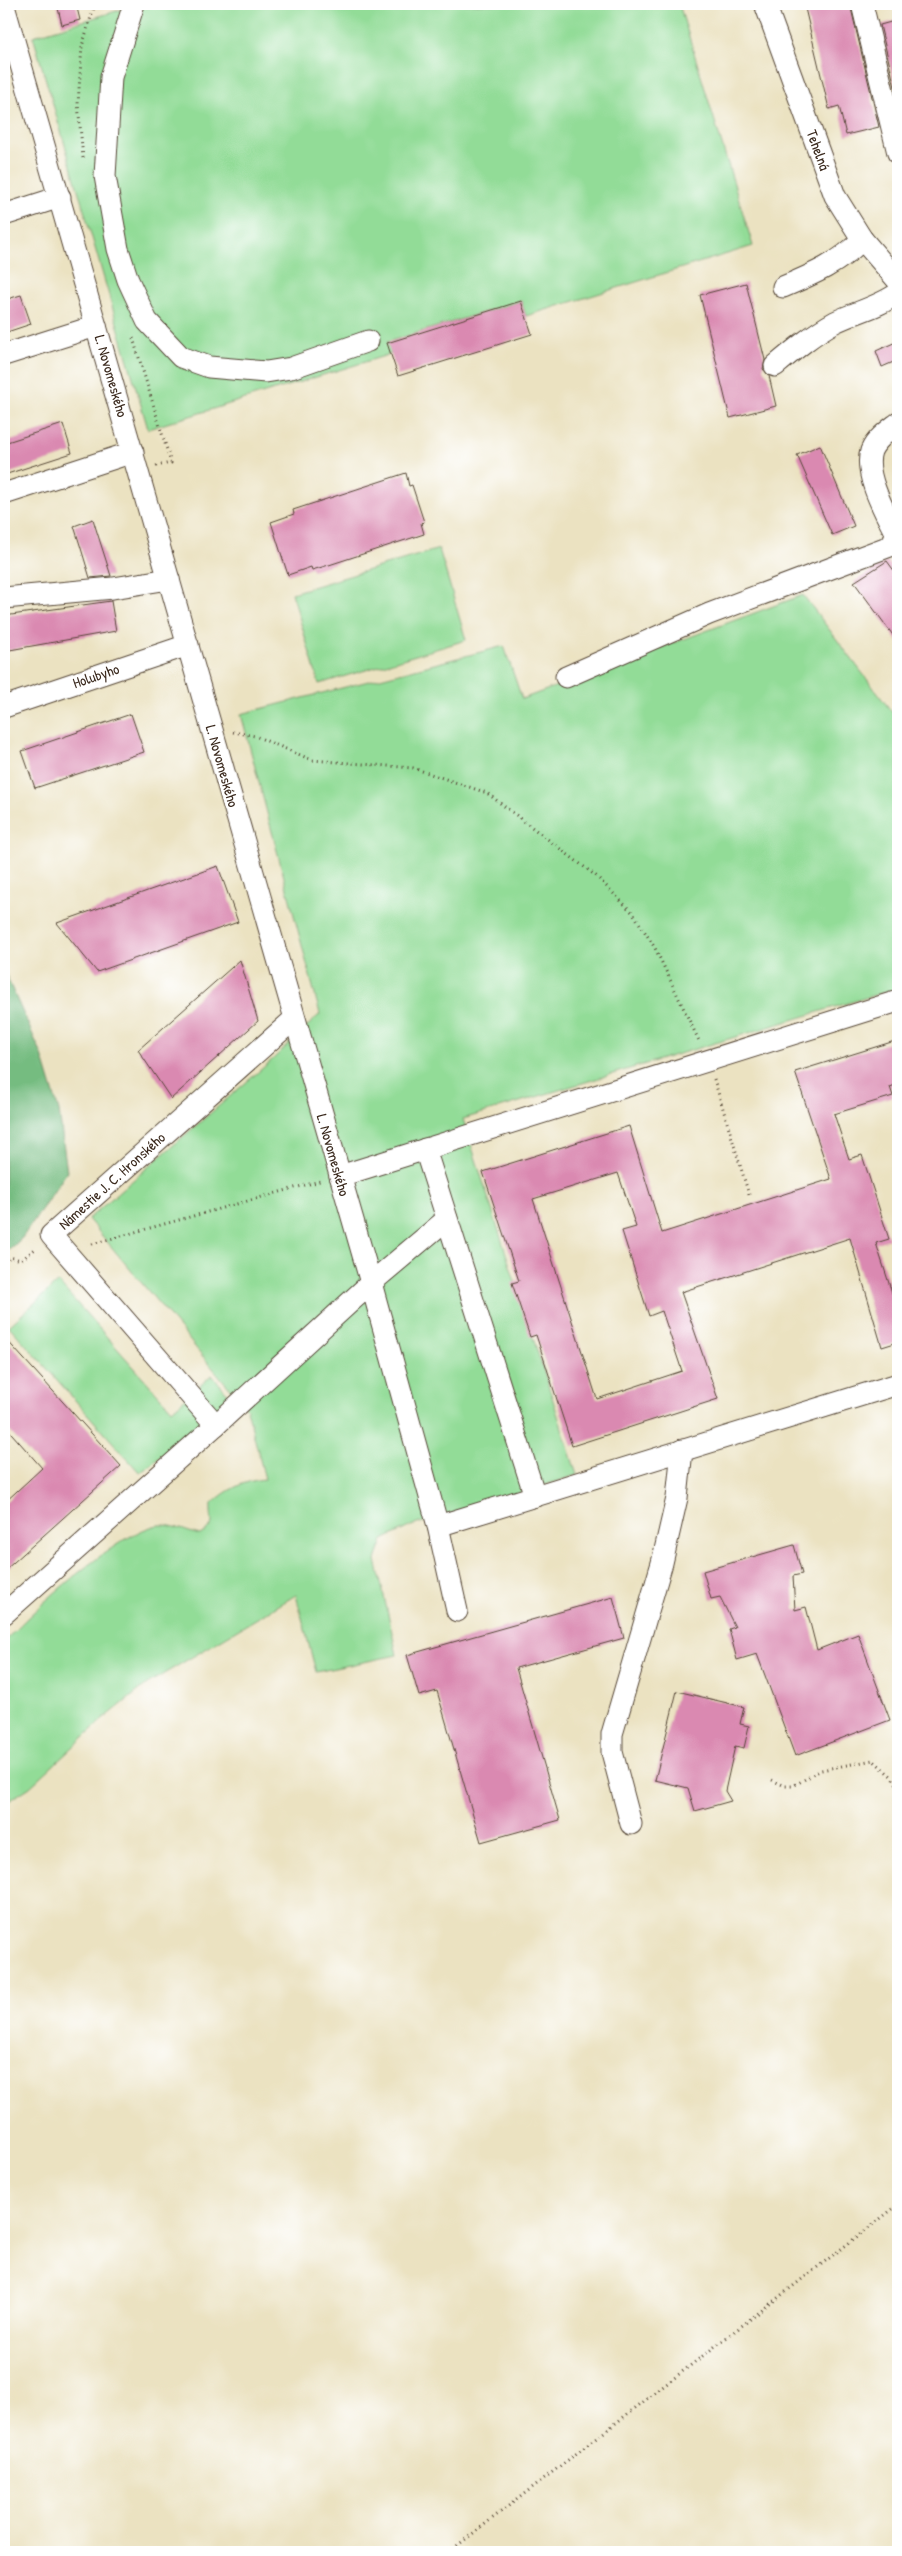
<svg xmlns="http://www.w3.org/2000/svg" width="902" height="2556" viewBox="0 0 902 2556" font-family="'Patrick Hand',sans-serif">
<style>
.green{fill:#92dc97;stroke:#66835a}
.forest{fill:#75bc80;stroke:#58734f}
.building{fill:#da89b1;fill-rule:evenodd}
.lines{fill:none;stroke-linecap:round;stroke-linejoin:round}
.minor-casing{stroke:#554636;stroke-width:23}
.path{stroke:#554636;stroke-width:3;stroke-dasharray:1 4;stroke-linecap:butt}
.minor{stroke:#fff;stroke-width:21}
.labels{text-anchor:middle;stroke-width:5;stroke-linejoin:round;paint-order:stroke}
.street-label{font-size:15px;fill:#3b2a1e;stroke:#fff}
</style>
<rect width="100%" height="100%" fill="#fff"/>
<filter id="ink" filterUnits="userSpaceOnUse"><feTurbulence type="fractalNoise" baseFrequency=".02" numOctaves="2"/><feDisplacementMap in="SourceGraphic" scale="10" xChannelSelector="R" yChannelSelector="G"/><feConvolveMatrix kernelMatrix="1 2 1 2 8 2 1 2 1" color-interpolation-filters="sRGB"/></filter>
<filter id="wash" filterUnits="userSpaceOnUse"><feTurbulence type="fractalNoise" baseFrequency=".0096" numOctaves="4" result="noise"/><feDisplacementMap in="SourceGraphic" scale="20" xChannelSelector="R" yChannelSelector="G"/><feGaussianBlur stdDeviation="1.12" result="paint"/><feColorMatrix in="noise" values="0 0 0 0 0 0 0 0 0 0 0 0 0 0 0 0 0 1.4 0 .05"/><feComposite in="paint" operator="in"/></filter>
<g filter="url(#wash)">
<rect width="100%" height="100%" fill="#ebe2c1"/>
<g class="green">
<polygon points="140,4 679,4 753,246 526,316 521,301 387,342 391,354 148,429 33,36"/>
<polygon points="439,549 466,640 319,684 292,593"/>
<path d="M 803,595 L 898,720 L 898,988 L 463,1119 L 577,1475 L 411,1526 L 383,1540 L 376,1560 L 397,1655 L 316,1672 L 296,1595 L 147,1684 L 100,1722 L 30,1787 L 4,1804 L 4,1642 C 30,1612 121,1530 159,1525 C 173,1524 186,1532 200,1535 C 218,1524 210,1523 211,1505 C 225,1490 246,1480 265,1479 L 247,1409 L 88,1219 L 272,1060 L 320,1014 L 241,714 L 504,646 L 522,699 Z"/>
<polygon points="58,1282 172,1410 212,1375 233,1400 140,1473 9,1326"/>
</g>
<polygon class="forest" points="4,971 42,1055 59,1111 67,1172 22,1238 8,1251 4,1249"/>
<g id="blocks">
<g class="building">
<polygon points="57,4 76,4 80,20 62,25"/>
<polygon points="804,4 850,4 879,127 846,135 839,106 829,109"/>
<polygon points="898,20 898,90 896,91 880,25"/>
<polygon points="746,283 765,360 763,369 769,376 776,406 730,418 700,295"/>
<polygon points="21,295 31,324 4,333 4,300"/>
<polygon points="521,301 532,334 398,376 387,343"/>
<polygon points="898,341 898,360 882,367 876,351"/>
<polygon points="63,424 72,453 4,475 4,443"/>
<polygon points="820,445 854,526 832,535 797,455"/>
<polygon points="406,473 409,486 412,485 424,522 421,523 424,534 329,565 312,570 311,567 288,575 271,522 294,514 293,510"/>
<polygon points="93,519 96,529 111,576 90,578 80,545 74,526"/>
<polygon points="887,561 898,576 898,642 854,582"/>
<polygon points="111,601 116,631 4,651 4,616"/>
<polygon points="131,714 144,752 35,788 22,751"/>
<polygon points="218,866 238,922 97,972 57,923"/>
<polygon points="240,960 258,1021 171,1099 138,1050"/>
<path d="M 898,1040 L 898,1084 L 890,1087 L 893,1096 L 834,1114 L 849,1159 L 862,1155 L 889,1239 L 876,1243 L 895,1302 L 898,1301 L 898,1342 L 882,1347 L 850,1238 L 681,1292 L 718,1399 L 572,1446 L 536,1335 L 530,1337 L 512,1283 L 519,1281 L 483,1172 L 629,1126 L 662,1233 L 831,1179 L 795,1072 ZM 618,1173 L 636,1227 L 622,1231 L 649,1316 L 662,1311 L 682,1371 L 597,1399 L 533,1199 Z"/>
<polygon points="4,1337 121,1466 4,1571 4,1503 42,1468 4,1425"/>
<polygon points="794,1545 802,1574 793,1576 795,1610 806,1607 817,1650 858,1634 890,1720 795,1756 757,1654 737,1660 729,1629 735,1627 720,1597 711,1599 703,1571"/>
<polygon points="613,1597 624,1638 516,1668 560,1820 481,1842 437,1691 419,1696 407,1655"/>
<polygon points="677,1691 744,1707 740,1724 749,1726 744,1748 735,1746 725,1791 731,1801 695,1811 688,1788 655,1780"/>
</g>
</g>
</g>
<g filter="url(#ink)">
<use href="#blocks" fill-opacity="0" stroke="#554636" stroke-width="1"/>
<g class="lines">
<defs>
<g id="minor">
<polyline points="134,4 111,77 105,176 118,249 128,280 147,321 181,357 209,367 266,372 291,368 368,341"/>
<polyline points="765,4 835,196 862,239 898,281"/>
<polyline points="862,4 898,153"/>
<polyline points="4,6 371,1283 438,1526 457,1611"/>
<polyline points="4,215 60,197"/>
<path d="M 783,287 C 812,275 842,262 862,239"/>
<polyline points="4,355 96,326"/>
<path d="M 775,366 C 794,350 813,334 835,322 C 855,312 879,307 898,293"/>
<path d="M 898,423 C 889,430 876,439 871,451 C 863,475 887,516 898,538"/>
<polyline points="4,494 133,452"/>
<polyline points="4,598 113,588 169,579"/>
<polyline points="566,677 709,614 898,543"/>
<polyline points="4,707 188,645"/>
<polyline points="425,1149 535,1496"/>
<polyline points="340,1176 898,1001"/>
<polyline points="216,1425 51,1235 293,1020"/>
<polyline points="438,1526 898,1384"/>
<polyline points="4,1614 216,1425 371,1283 447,1219"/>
<polyline points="631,1824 612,1752 612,1734 662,1563 677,1498 682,1450"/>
</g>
</defs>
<use href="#minor" class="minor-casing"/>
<g class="path">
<polyline points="83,158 78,104 82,46 95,4"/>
<polyline points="133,338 171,463 156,466"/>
<polyline points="233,732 255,736 312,760 413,768 487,793 596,876 633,913 655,948 700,1043"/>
<polyline points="714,1079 750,1198"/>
<polyline points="92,1244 320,1181"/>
<polyline points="4,1262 10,1257 21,1260 35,1249"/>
<polyline points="772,1780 785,1786 793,1786 821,1770 873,1760 891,1776 898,1787"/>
<polyline points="449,2552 898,2205"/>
</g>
<use href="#minor" class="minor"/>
</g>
</g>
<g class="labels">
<g class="street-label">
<text transform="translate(818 150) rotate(70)" y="5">Tehelná</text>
<text transform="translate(111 376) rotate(74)" y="5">L. Novomeského</text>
<text transform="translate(96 676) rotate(-19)" y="5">Holubyho</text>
<text transform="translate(222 766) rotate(74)" y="5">L. Novomeského</text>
<text transform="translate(333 1155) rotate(74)" y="5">L. Novomeského</text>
<text transform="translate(112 1181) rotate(-42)" y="5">Námestie J. C. Hronského</text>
</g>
</g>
<rect width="902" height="2556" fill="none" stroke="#fff" stroke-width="20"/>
</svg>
